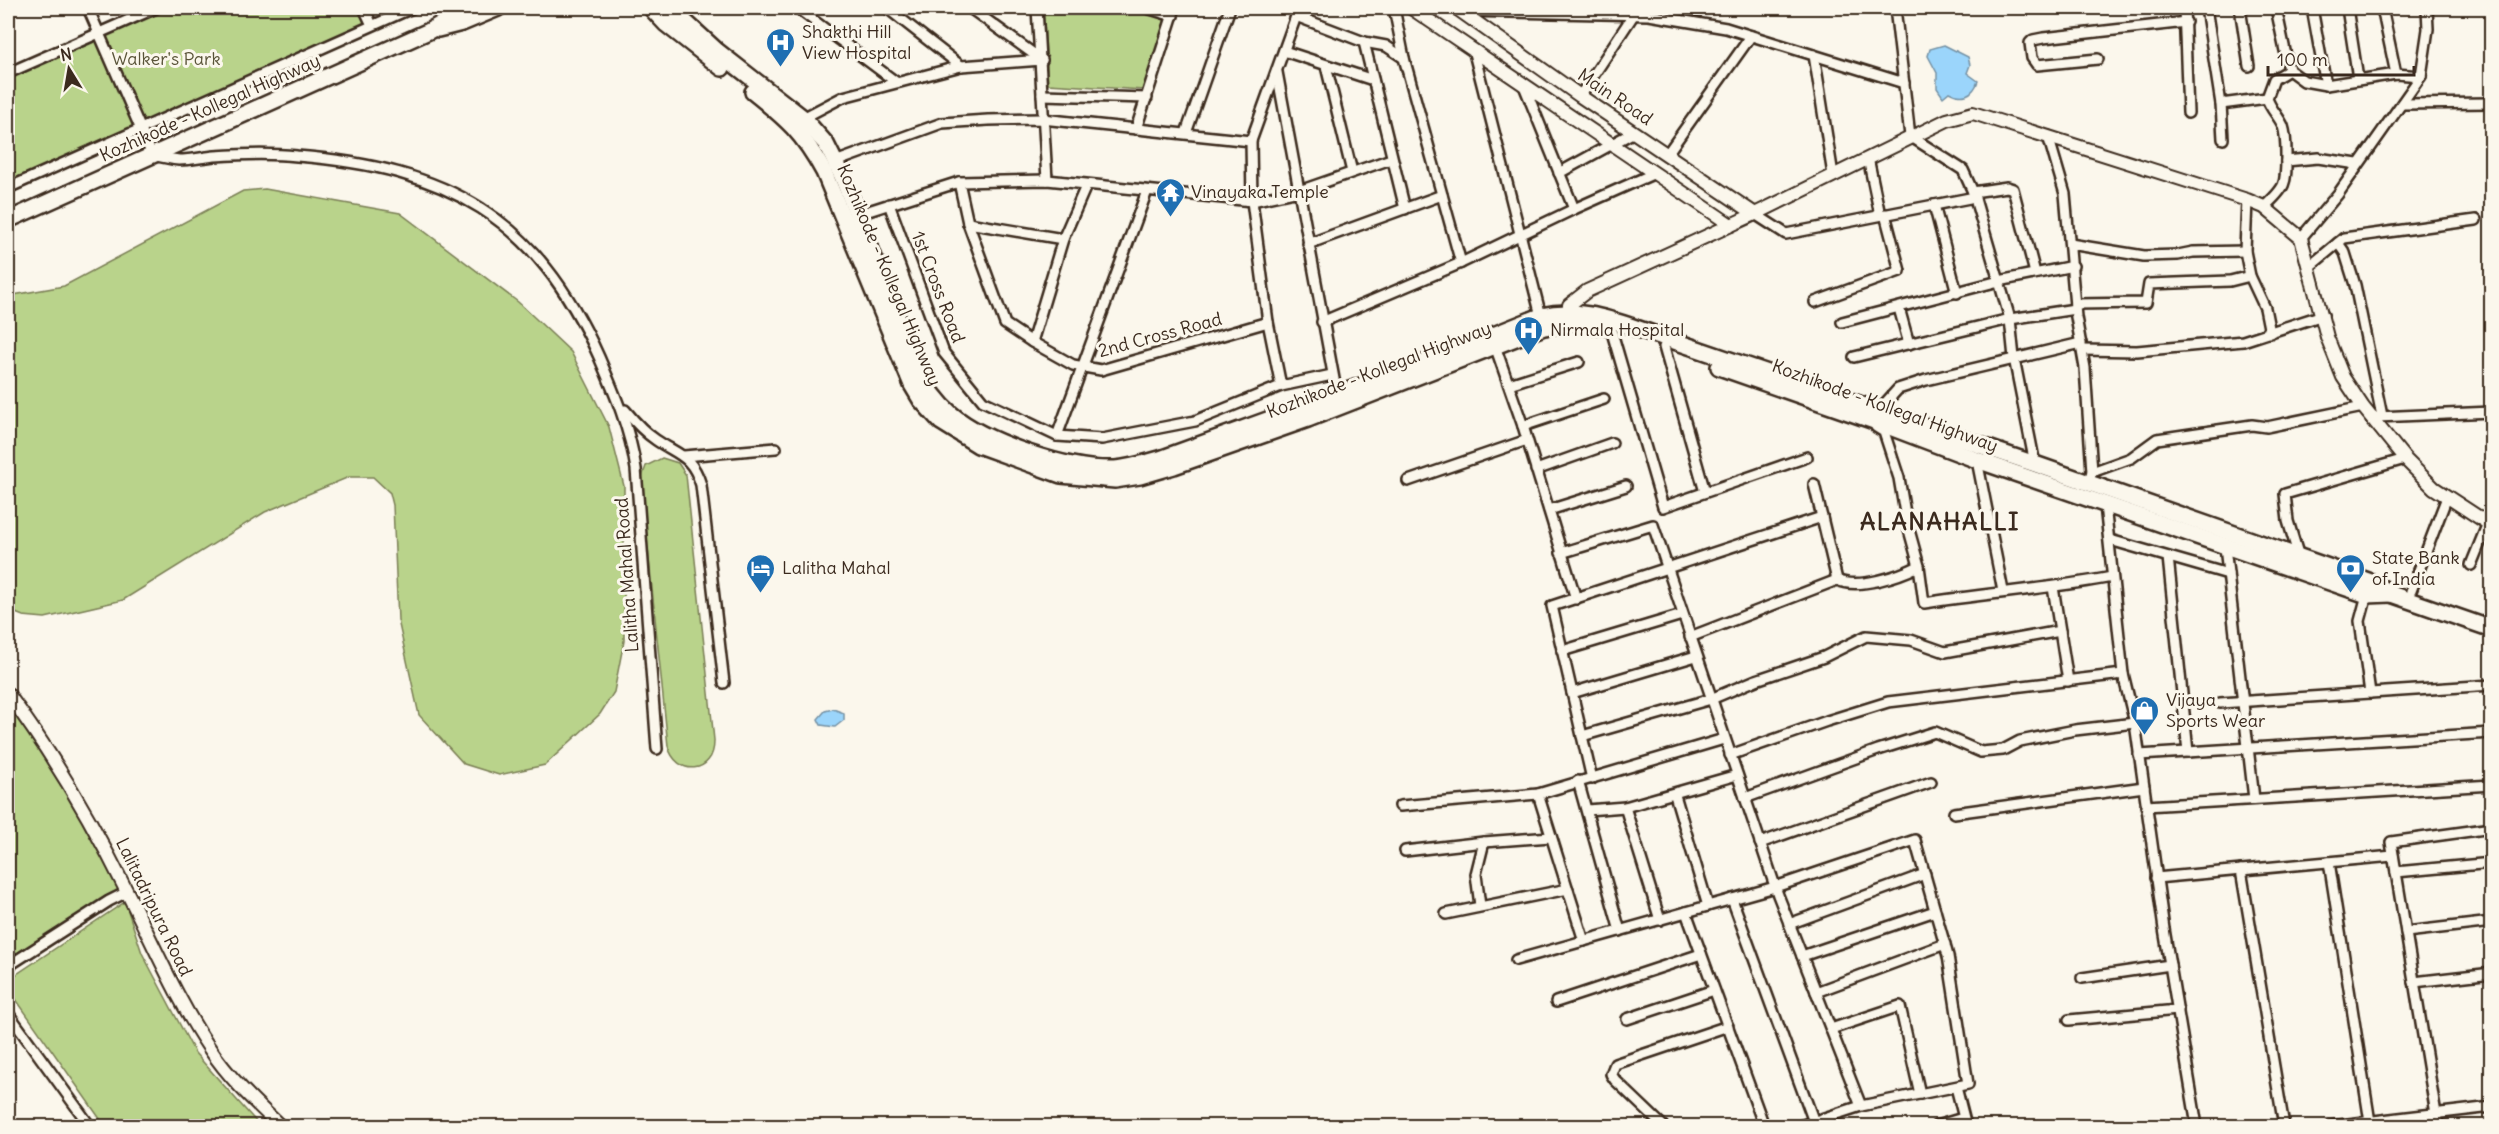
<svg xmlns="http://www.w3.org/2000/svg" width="2499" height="1134" viewBox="0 0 2499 1134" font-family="Delius,sans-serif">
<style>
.green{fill:#b9d38b;stroke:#7a7e54;stroke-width:1.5}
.water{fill:#9bd5fb;stroke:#7591a3;stroke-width:1.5}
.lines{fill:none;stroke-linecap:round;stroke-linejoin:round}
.minor-casing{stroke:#3b2a1e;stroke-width:14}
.tertiary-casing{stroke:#3b2a1e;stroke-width:16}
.primary-casing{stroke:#3b2a1e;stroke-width:20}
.minor{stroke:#fbf7ec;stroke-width:9}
.tertiary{stroke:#fbf7ec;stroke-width:12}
.primary{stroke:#fbf7ec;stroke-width:15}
.labels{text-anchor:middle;stroke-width:6;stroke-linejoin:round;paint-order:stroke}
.poi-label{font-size:18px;fill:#3b2a1e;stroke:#fbf7ec;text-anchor:start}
.park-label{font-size:18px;fill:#5a5439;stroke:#fbf7ec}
.street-label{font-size:18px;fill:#3b2a1e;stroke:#fbf7ec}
.district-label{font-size:24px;font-weight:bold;letter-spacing:1.5px;fill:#3b2a1e;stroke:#fbf7ec}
</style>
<rect width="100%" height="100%" fill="#fbf7ec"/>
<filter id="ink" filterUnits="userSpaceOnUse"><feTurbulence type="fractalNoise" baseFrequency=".0167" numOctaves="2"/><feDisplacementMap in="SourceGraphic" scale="12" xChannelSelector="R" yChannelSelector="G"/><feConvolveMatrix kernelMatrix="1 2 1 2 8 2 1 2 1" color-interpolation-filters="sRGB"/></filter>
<g filter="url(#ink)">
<g class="green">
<polygon points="156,8 364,8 372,25 8,182 8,74"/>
<polygon points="1043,8 1130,8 1165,19 1144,90 1048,84"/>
<polygon points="265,189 400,213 518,302 571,352 609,427 624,486 624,641 614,692 600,714 545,765 499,775 464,764 419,715 398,620 393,505 390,493 373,477 349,477 265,512 123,600 45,618 23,616 8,610 8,296 64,286 243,191"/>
<path d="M 662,458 L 678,463 L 686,475 L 714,740 C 715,775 676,777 668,746 L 641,480 L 646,466 Z"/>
<polygon points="8,698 60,773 121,888 8,962"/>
<polygon points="125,902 142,953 195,1053 260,1126 105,1126 8,988 8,980"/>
</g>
<g class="water">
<path d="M 1944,45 L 1968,57 L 1970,65 L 1967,73 L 1978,81 C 1973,96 1962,99 1949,92 L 1943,97 L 1937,88 L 1937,73 L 1928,56 L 1930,49 Z"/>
<polygon points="833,709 844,713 844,720 835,727 821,725 818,719 825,711"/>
</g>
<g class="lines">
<defs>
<g id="minor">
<path d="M 88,8 L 152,155 C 161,157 170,159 179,160 C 191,160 203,157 215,156 C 243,154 270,153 297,156 C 447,168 536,216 599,357 C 615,394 630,429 636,469 L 657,749"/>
<polyline points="364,8 372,25"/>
<polyline points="797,8 896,82"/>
<polyline points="887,8 961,66"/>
<polyline points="970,8 1042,60"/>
<polyline points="1037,8 1047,180"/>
<polyline points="1147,8 1173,16"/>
<polyline points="1394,8 1404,58 1461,263"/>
<polyline points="1895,8 1910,136 1963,170 1973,192 2010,319 2014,358 2035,464"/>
<polyline points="2184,8 2188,113"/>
<polyline points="2206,8 2221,104 2223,139"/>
<polyline points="2240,8 2249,66"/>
<polyline points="2276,8 2289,70 2304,81 2326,85 2396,74 2421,76"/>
<polyline points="2312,8 2326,85"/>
<polyline points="2347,8 2358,79"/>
<polyline points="2382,8 2396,74"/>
<polyline points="1462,11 1649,15 1726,28 1904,83"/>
<polyline points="1296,16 1364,42 1386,46 1404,58"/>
<polyline points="1364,42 1405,209"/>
<polyline points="1473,49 1541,316"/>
<polyline points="1284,51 1373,80"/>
<polyline points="1814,55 1833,175"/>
<polyline points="2098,59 2037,65 2032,58 2030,43 2033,40 2043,38 2186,22"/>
<polyline points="1326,66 1352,172"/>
<polyline points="1277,72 1337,395"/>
<polyline points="8,73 156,8"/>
<polyline points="1523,83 1574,209"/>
<polyline points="1042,95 1147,98"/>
<polyline points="1580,96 1634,14"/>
<polyline points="2221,104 2267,98"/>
<polyline points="2402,104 2492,103"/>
<polyline points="803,118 843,97 961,66 1042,60"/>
<polyline points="1136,129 1175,8"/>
<polyline points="1186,133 1230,8"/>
<polyline points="2048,136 2065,194 2076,317 2085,368 2092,472"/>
<polyline points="1667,154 1751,36"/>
<polyline points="1868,158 1880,215"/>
<polyline points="2286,161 2318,158 2357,164"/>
<polyline points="835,162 942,123 988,120 1042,119 1251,141"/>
<polyline points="1559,173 1634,132"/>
<polyline points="959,182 968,223 1005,324 1032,342 1073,365 1101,370 1268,322"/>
<polyline points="8,188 412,8"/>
<polyline points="1973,192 2007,187 2013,189 2035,273"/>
<polyline points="2247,200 2245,251 2250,276 2265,308 2270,333"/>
<polyline points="889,204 944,353 983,401 1057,436 1102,439 1195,421 1281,386 1332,375"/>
<polyline points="1934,205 1957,293"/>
<path d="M 2264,207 C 2287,186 2286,184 2286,154 C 2286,145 2286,135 2283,126 C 2279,116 2270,109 2267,98 L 2274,79 L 2289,70"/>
<polyline points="1755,214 1786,234 1975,197"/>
<polyline points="856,215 959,182 1047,180 1252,201 1299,191 1391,159"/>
<polyline points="968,223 1063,239"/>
<polyline points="2301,238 2338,194 2421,76 2428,29 2427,8"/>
<polyline points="2338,243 2345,253 2355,285 2382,416"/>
<polyline points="1308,244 1442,195"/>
<polyline points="2070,244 2144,256 2178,255 2193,252 2245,251"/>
<polyline points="2309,267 2344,238 2476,220"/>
<polyline points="1815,302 1900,271 1885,214"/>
<polyline points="2075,304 2146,303 2149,284 2230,281 2250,276"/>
<polyline points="1899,308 1909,344"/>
<polyline points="1610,319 1611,329 1663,507 1807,457"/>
<polyline points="1322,322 1461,263 1574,209 1655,173"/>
<polyline points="1842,322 1999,281 2073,266"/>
<polyline points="1032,342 1063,239 1086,186"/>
<polyline points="1494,343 1523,426 1576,599"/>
<polyline points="1664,347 1705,492"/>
<polyline points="2082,350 2137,351 2243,341 2323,315"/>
<polyline points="1854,357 2010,319 2075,309"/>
<polyline points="1509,384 1579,362"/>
<polyline points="1281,386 1268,322 1252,201 1251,141 1299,8"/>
<path d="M 625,410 C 634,421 644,432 656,440 C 678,455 692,455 701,485 L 724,683"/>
<polyline points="1879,410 1898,389 1926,380 2081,343"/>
<polyline points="2377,417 2492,412"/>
<polyline points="1523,426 1604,399"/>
<path d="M 1876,427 L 1884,432 L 1899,478 L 1906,519 L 1919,566 L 1924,603 C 1987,593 2050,589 2112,577"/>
<polyline points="1057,436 1147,191"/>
<polyline points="684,456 776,448"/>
<polyline points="1977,460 2003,591"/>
<polyline points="1536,470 1612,443"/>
<polyline points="2090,477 2092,472 2131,458 2157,439 2252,425 2267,427 2363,407"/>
<polyline points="1408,481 1527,440"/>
<polyline points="1814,484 1837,580"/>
<polyline points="2105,505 2123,674 2135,723 2164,929 2197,1126"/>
<polyline points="1549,510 1626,486"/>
<polyline points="2110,540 2228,574"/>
<polyline points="2225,547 2254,799"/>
<polyline points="1561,553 1653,525 1778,895 1861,1106"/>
<polyline points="2168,557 2188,752"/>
<polyline points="2299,557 2288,521 2285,494 2405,459"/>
<polyline points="2471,565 2488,523"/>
<polyline points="2053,587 2068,681"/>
<polyline points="2411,591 2447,497"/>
<polyline points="2367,595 2360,621 2370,693"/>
<path d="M 1690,637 L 1837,580 C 1858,590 1899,576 1919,566"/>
<polyline points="1562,651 1682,615"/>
<polyline points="1572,693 1696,656"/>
<polyline points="2220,703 2492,685"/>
<polyline points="1582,736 1711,699 1756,680 1824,657 1866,636 1911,640 1945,652 2060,631"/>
<polyline points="1730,755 1827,721 1888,702 2123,674"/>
<polyline points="2139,755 2492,733"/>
<polyline points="1592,779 1552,606 1822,517"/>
<polyline points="1578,781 1620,931"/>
<polyline points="1538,794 1584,941"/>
<polyline points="1675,795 1708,906"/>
<polyline points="1745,798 1878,750 1935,732 1981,752 2003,750 2020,741 2075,730 2135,723"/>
<polyline points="1400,806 1538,794 1724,739"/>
<polyline points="2146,806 2492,785"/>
<polyline points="1625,807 1660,920"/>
<polyline points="1587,810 1625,807 1737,775"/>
<polyline points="1954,813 2144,787"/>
<polyline points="1760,843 1931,782"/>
<polyline points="1405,851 1484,842 1551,837"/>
<polyline points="2329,862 2370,1122"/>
<polyline points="2241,870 2284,1126"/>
<polyline points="2396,872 2492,863"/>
<polyline points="2156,878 2393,856"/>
<polyline points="1732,899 1814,1122"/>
<polyline points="1480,906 1476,874 1484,842"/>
<polyline points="1686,912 1764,1126"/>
<polyline points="1446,914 1568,889"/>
<polyline points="1789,924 1925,874"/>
<polyline points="2406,932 2492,922"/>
<polyline points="1802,956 1935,911"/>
<polyline points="1516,960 1775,887 1915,840 1948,956 1968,1084 1861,1106 1800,1126"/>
<polyline points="8,966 109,901 127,892"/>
<polyline points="2082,978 2170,965"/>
<polyline points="2414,982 2492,973"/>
<polyline points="1816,992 1945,944"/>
<polyline points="1556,1002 1701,954"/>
<polyline points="8,1013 90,1126"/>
<polyline points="1627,1019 1714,990"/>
<polyline points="2069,1020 2178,1010"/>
<polyline points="1831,1029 1900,1006 1920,1094"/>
<polyline points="1956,1087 1966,1126"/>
<polyline points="1663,1126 1615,1080 1611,1074 1615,1064 1728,1026"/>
<polyline points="1936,1126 1963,1118"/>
<polyline points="2331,1126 2492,1107"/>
<polyline points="2438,1126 2391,842 2492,828"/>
</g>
<g id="tertiary">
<polyline points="1411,8 1731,225"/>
<polyline points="1456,8 1580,96 1755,214"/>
<polyline points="1567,322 1569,305 1587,291 1755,214 1947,120 1973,113 2247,200 2264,207 2301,238 2327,337 2343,377 2363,407 2405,459 2434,488 2492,526"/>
<path d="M 8,694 C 54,756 93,823 127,892 C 154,945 177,1000 210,1049 C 229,1078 255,1102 280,1126"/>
</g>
<g id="primary">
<polyline points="651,8 666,24 722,68"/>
<path d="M 670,8 L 717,51 L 803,118 L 826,144 L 842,176 L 920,375 C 929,389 938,403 951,414 C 985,443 1070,471 1115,469 C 1130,468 1145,463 1160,459 L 1416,366 L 1541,316 C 1575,308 1604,317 1636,328 L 2035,464 L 2374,583 L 2391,594 L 2492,629"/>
<polyline points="438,29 462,23 498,8"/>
<path d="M 753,92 C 787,119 803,133 824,172 L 912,385 L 921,400 L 941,422 L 978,445 L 1061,475 L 1115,480 L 1140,476 L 1174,466 L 1308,419 L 1544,327 L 1570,323 L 1603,327"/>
<polyline points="8,220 429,31 468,8"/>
<polyline points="1719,367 1874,421 1977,460 2367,595 2391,594"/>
</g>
</defs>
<use href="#minor" class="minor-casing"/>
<use href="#tertiary" class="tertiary-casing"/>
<use href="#primary" class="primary-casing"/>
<use href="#minor" class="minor"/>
<use href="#tertiary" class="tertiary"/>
<use href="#primary" class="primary"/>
</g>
</g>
<defs>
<symbol id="hospital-pin" viewBox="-11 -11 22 30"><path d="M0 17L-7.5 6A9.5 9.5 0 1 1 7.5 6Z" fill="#1f6fb2" stroke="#fbf7ec"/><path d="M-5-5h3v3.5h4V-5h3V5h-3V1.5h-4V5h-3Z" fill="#fff"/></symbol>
<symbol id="temple-pin" viewBox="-11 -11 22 30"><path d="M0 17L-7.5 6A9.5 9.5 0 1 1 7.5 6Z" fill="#1f6fb2" stroke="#fbf7ec"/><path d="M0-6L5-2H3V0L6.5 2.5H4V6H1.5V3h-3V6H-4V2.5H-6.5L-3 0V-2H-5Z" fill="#fff"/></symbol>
<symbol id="hotel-pin" viewBox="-11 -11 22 30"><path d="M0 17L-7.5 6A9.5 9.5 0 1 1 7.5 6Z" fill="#1f6fb2" stroke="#fbf7ec"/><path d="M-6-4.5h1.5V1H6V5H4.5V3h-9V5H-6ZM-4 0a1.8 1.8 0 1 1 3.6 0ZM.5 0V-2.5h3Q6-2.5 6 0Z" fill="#fff"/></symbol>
<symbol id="bank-pin" viewBox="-11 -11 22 30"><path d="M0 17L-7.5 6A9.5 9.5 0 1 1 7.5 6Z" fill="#1f6fb2" stroke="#fbf7ec"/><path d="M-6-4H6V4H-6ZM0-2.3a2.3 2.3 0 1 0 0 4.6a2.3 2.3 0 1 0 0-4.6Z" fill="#fff"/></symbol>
<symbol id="shop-pin" viewBox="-11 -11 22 30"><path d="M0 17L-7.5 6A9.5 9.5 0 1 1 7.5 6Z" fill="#1f6fb2" stroke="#fbf7ec"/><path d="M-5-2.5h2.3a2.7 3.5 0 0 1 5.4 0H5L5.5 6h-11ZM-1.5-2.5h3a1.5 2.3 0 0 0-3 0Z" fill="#fff"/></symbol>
</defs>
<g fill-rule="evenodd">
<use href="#hospital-pin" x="764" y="26" width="33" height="45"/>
<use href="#temple-pin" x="1154" y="176" width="33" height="45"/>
<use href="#hospital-pin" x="1512" y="314" width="33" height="45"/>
<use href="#hotel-pin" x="744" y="552" width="33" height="45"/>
<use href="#bank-pin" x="2334" y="552" width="33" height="45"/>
<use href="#shop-pin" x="2128" y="694" width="33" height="45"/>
</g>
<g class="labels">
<g class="poi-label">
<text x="802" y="38">Shakthi Hill<tspan x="802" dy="21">View Hospital</tspan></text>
<text x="1191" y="198">Vinayaka Temple</text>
<text x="1550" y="336">Nirmala Hospital</text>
<text x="2372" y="564">State Bank<tspan x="2372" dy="21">of India</tspan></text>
<text x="782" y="574">Lalitha Mahal</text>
<text x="2166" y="706">Vijaya<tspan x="2166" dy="21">Sports Wear</tspan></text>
</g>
<g class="park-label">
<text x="166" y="65">Walker's Park</text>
</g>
<g class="street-label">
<text transform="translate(1615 97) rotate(34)" y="6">Main Road</text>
<text transform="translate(210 108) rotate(-24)" y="6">Kozhikode - Kollegal Highway</text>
<text transform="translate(889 275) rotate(67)" y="6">Kozhikode - Kollegal Highway</text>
<text transform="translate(938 287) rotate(69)" y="6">1st Cross Road</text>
<text transform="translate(1160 335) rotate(-15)" y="6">2nd Cross Road</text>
<text transform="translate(1379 370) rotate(-21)" y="6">Kozhikode - Kollegal Highway</text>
<text transform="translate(1885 406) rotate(20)" y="6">Kozhikode - Kollegal Highway</text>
<text transform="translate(627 575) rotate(-94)" y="6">Lalitha Mahal Road</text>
<text transform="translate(154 907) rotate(64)" y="6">Lalitadripura Road</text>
</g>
<g class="district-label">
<text x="1940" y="530">ALANAHALLI</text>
</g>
</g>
<rect width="2499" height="1134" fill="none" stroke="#fbf7ec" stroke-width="30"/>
<rect x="15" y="15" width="2469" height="1104" fill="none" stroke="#3b2a1e" stroke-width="2" filter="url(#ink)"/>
<g transform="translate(69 69) rotate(349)" stroke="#fbf7ec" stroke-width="4.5" paint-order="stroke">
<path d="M0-4.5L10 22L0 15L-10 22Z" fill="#3b2a1e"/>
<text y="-9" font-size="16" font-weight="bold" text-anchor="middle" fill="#3b2a1e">N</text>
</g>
<path d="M2268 66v9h146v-9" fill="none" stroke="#3b2a1e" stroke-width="3"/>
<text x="2277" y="66" font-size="18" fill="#3b2a1e" stroke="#fbf7ec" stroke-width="4.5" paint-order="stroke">100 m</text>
</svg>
